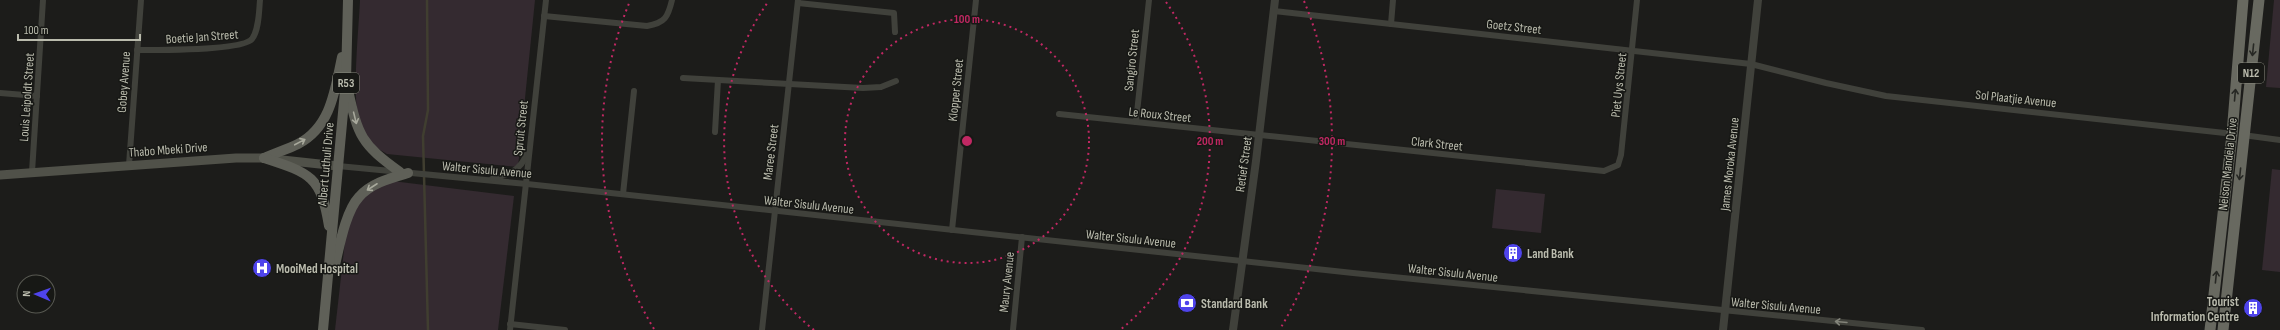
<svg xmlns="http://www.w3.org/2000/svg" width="2280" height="330" viewBox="0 0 2280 330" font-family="'Sofia Sans Condensed',sans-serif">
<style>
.green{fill:#342a30}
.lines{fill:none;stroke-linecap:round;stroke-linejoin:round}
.stream{stroke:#403e30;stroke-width:2.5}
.minor{stroke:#40413b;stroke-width:6}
.tertiary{stroke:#40413b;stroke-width:8}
.secondary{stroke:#505149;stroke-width:9}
.primary{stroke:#5f6058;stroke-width:10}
.trunk{stroke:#686960;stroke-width:11}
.oneway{stroke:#272824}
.oneway2{stroke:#a8a99c}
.oneway3{stroke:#83847a}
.ring{fill:none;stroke:#c12863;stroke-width:2;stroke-dasharray:2 4}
.labels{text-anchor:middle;stroke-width:3;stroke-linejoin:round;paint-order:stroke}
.shield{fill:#171815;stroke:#898a7f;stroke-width:1}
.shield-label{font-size:12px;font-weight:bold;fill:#babbad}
.street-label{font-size:13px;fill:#babbad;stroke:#171815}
.poi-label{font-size:13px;font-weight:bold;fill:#babbad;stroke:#171815;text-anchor:start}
.centre{fill:#c12863;stroke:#171815;stroke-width:2}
.ring-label{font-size:12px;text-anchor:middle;font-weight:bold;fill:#c12863;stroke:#171815;stroke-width:3;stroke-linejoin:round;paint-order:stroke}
</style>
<rect width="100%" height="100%" fill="#1c1c1a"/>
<g class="green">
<path d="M 360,0 L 535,0 L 518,167 L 387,154 C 377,148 367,142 362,132 C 350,109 359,29 360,0 Z"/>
<polygon points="2274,0 2280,0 2280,88 2266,87"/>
<polygon points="2272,169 2280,170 2280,272 2262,270"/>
<polygon points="384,180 514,196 498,330 335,330 348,215 357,198"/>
<polygon points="1496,189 1545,194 1541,233 1492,228"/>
</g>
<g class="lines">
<polyline class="stream" points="427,0 428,110 423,136 428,330"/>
<g class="minor">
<polyline points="798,3 894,13 895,32"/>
<polyline points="1274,11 1751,64 1826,83 1886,96 2234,134"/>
<path d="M 544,16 L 647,26 C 665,23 668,17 672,0"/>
<polyline points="1391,24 1393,0"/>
<path d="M 137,50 C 156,50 242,51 252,39 C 259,30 259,11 260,0"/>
<polyline points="683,78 863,88 881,87 896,81"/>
<polyline points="0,93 37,96"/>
<polyline points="1059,114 1604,171 1618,165 1621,155 1637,0"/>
<polyline points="1136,122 1149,0"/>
<polyline points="715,132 718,80"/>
<polyline points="2243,135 2280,140"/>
<polyline points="129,165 141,0"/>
<polyline points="338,166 527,184 1353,273 1922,330"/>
<polyline points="32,172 43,0"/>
<path d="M 492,179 C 506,175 521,171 526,155"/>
<polyline points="623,194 634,91"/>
<polyline points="952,230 976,0"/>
<polyline points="510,324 565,330"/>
<polyline points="510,330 546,0"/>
<polyline points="762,330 798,0"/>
<polyline points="1013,330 1022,237"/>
</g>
<g class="tertiary">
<polyline points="1233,330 1256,161 1275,0"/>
<polyline points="1723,330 1758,0"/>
</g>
<polyline class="secondary" points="0,175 236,158 264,158 338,166"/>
<g class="primary">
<path d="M 348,90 C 358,136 361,144 400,172"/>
<path d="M 264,158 C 275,153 288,149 298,144 C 331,127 335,90 342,57"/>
<path d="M 264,158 C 310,173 321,176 329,226"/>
<path d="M 334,269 C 339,249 345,212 359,197 C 371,183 391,178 408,173"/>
<polyline points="323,330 346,80 348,0"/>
</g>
<g class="trunk">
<polyline points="2210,330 2232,134 2243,0"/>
<polyline points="2223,330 2259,0"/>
</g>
</g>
<defs><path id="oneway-shaft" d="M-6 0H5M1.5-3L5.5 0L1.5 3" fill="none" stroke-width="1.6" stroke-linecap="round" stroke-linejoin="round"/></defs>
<g class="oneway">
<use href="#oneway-shaft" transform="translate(2253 50) rotate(96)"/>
<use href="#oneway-shaft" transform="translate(2235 95) rotate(-85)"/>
<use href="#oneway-shaft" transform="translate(2240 174) rotate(96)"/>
<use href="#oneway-shaft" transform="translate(2216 277) rotate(-84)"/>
</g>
<g class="oneway2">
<use href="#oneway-shaft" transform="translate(355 118) rotate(76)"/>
<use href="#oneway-shaft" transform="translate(300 142) rotate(-28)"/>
<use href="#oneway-shaft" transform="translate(372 187) rotate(147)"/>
</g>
<use class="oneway3" href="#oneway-shaft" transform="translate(1841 322) rotate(-175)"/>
<g class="ring">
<circle cx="967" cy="141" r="122"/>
<path d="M814 330A243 243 0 0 1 768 2M1166 2A243 243 0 0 1 1120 330"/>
<path d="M654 329A365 365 0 0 1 630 1M1304 1A365 365 0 0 1 1280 329"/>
</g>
<defs>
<symbol id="building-disc" viewBox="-11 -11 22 22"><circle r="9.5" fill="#4f44eb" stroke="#171815"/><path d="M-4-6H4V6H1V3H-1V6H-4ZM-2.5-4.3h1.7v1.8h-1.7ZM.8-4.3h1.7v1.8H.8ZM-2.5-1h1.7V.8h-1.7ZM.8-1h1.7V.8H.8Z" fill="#fff"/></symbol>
<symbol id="hospital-disc" viewBox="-11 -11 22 22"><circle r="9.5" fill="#4f44eb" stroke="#171815"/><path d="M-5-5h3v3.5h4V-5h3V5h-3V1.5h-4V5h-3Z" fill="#fff"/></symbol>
<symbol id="bank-disc" viewBox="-11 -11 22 22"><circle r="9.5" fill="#4f44eb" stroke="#171815"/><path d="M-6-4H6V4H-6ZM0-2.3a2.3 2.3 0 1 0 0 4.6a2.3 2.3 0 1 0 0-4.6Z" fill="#fff"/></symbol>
</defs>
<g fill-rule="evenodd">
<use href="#building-disc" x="1502" y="242" width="22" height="22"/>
<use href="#hospital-disc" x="251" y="257" width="22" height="22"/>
<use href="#bank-disc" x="1176" y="292" width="22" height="22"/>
<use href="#building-disc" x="2242" y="297" width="22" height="22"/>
</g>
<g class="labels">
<g class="shield">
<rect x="2238" y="63" width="26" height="20" rx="3"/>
<rect x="333" y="73" width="26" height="20" rx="3"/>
</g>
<g class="shield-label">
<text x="2251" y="77">N12</text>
<text x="346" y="87">R53</text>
</g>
<g class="street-label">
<text transform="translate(1514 26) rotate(6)" y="5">Goetz Street</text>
<text transform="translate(202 36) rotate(-4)" y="5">Boetie Jan Street</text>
<text transform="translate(1131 60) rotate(-84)" y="5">Sangiro Street</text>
<text transform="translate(123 82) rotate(-86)" y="5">Gobey Avenue</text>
<text transform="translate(1618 85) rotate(-84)" y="5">Piet Uys Street</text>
<text transform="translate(955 90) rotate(-84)" y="5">Klopper Street</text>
<text transform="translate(26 97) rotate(-86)" y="5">Louis Leipoldt Street</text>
<text transform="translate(2016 98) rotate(6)" y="5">Sol Plaatjie Avenue</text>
<text transform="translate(1160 114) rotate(6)" y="5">Le Roux Street</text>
<text transform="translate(520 128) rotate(-84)" y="5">Spruit Street</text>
<text transform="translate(1437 143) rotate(6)" y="5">Clark Street</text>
<text transform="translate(168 149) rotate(-4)" y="5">Thabo Mbeki Drive</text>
<text transform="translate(770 152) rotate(-83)" y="5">Maree Street</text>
<text transform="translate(325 164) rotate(-85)" y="5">Albert Luthuli Drive</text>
<text transform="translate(1243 164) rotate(-82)" y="5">Retief Street</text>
<text transform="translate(1729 164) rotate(-84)" y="5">James Moroka Avenue</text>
<text transform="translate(2227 164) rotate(-84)" y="5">Nelson Mandela Drive</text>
<text transform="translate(487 169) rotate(5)" y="5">Walter Sisulu Avenue</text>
<text transform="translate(809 204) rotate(6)" y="5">Walter Sisulu Avenue</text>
<text transform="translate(1131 238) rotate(6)" y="5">Walter Sisulu Avenue</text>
<text transform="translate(1453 272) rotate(6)" y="5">Walter Sisulu Avenue</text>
<text transform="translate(1006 282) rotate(-84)" y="5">Maury Avenue</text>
<text transform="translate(1776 305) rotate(5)" y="5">Walter Sisulu Avenue</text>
</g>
<g class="poi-label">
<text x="1527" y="258">Land Bank</text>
<text x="276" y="273">MooiMed Hospital</text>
<text x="2239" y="306" text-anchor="end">Tourist<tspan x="2239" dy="15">Information Centre</tspan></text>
<text x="1201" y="308">Standard Bank</text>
</g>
</g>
<circle cx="967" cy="141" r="6" class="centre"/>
<g class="ring-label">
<text x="967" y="23">100 m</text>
<text x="1210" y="145">200 m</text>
<text x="1332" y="145">300 m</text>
</g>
<g transform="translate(36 294) rotate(272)"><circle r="19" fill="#171815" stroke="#585952"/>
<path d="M0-3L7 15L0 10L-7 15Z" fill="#4f44eb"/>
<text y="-6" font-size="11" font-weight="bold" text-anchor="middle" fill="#babbad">N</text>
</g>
<path d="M18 34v6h122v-6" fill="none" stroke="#babbad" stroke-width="2"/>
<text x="24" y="34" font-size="12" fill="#babbad" stroke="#171815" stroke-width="3" paint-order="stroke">100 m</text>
</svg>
